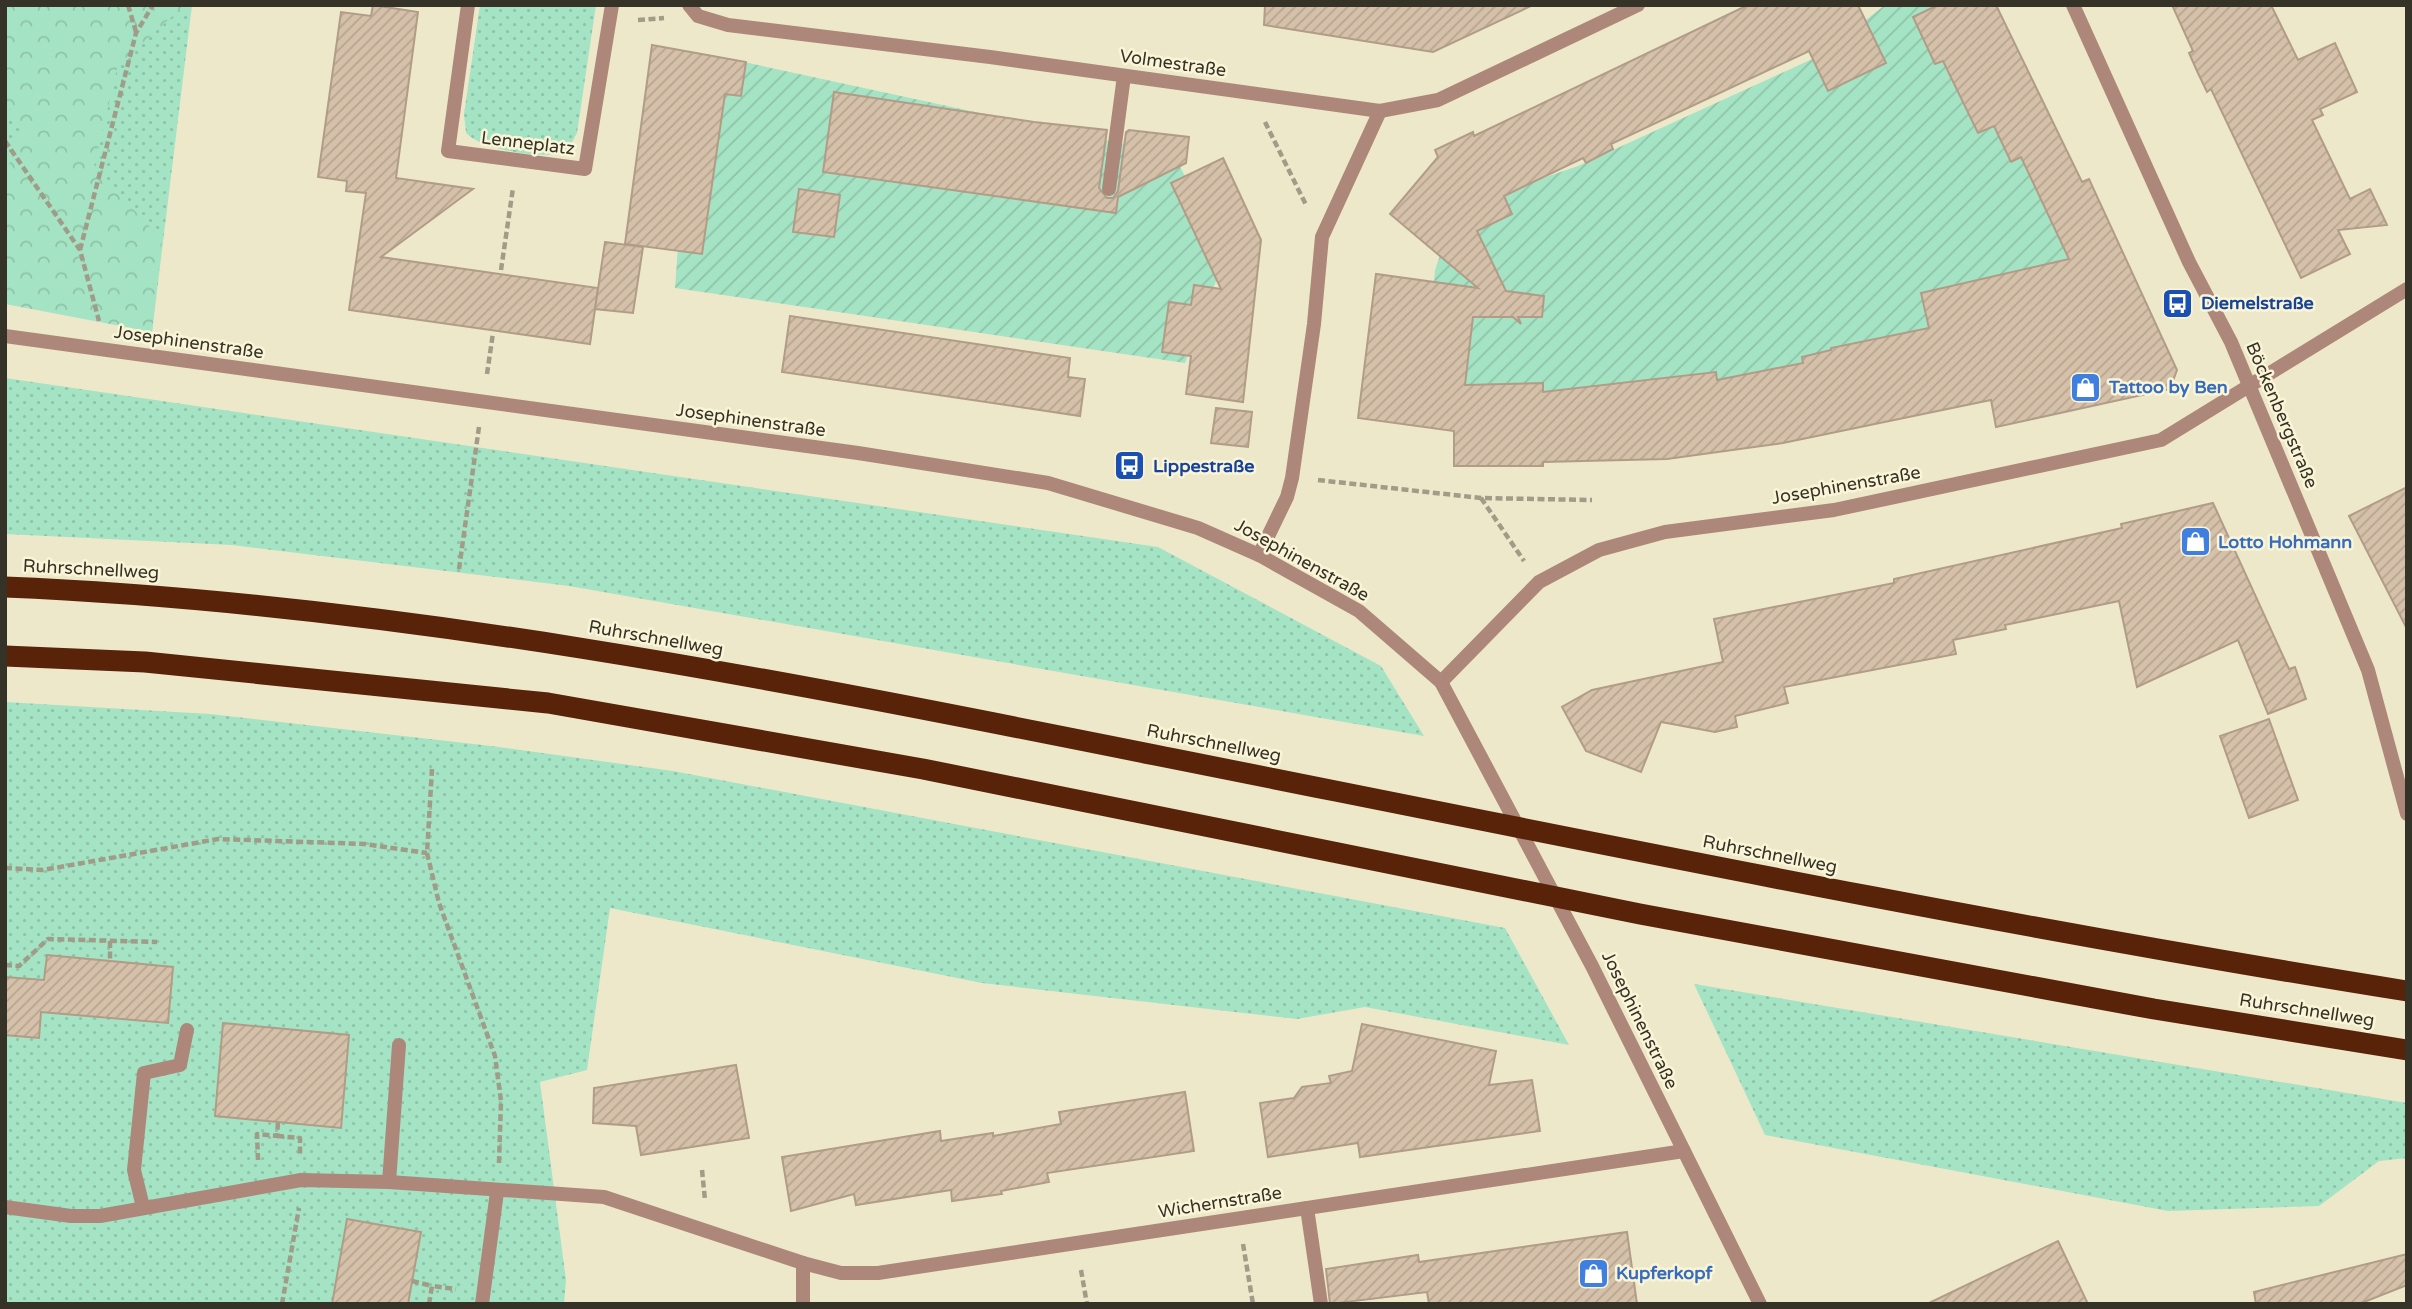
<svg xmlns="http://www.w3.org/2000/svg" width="2412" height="1309" viewBox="0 0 2412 1309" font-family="'Varela Round',sans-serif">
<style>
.grass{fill:url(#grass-dots)}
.forest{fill:url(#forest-crowns)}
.garden{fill:url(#garden-furrows)}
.building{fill:url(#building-hatch);stroke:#b19d87;stroke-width:2}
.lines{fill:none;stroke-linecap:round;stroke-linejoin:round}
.path{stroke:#a19c87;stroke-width:4.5;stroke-dasharray:7 3.5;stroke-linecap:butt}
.service{stroke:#ad887a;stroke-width:14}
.minor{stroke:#ad887a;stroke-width:14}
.tertiary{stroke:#ad887a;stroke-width:14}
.motorway{stroke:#592309;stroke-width:21}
.labels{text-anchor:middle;stroke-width:5;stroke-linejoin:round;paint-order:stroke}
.street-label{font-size:18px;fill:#353227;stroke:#fbf5d8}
.transit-label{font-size:18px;font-weight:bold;fill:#164399;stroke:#fbf5d8;text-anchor:start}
.shop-label{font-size:18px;font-weight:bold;fill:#366cbe;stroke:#fbf5d8;text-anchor:start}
</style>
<defs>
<pattern id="grass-dots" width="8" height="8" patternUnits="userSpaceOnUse" patternTransform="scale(1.75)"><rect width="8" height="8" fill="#a4e3c4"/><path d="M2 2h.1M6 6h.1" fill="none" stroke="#8ec3a8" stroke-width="1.8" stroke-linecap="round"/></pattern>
<pattern id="forest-crowns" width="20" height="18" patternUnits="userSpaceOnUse" patternTransform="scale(1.75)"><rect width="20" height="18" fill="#a4e3c4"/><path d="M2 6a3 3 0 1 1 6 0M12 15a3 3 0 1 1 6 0" fill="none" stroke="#8ec3a8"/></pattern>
<pattern id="garden-furrows" width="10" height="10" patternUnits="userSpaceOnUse" patternTransform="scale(1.75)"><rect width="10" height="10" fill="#a4e3c4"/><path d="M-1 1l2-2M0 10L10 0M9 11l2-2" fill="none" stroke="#8ec3a8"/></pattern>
<pattern id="building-hatch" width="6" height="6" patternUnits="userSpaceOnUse" patternTransform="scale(1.75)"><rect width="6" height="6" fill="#d5c0a9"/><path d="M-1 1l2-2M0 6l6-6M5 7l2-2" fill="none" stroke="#b7a591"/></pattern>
</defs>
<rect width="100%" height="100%" fill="#eee8cb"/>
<g class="grass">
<polygon points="5,5 192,5 152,332 5,291"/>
<path d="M 480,5 L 596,5 L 577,133 L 567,151 C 548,161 481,150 466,133 L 464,114 Z"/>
<polygon points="5,378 1158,547 1381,666 1424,736 569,586 232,545 5,534"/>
<polygon points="5,702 210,714 491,746 673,771 1505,928 1569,1045 1365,1007 1297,1019 982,983 610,908 587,1070 540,1082 566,1280 564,1304 5,1304"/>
<polygon points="1694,984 2407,1103 2407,1158 2379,1161 2319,1206 2168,1211 1765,1135"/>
</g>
<polygon class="forest" points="5,5 185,5 118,65 94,167 162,240 152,332 5,304 5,177 21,128 5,102"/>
<g class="garden">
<polygon points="1885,5 1932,5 2087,250 2104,332 1422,422 1435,270 1451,224 1482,199 1578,166 1821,55"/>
<polygon points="707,54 1174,155 1226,255 1185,363 675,288 678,246"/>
</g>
<g class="building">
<polygon points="373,5 418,12 396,178 473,189 381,257 598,288 590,344 349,310 366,193 346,191 347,181 318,177 341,12 371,16"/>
<polygon points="1265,5 1533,5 1433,52 1264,25"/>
<polygon points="1748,5 1858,5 1886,63 1828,91 1809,51 1611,144 1613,149 1586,163 1583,158 1504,196 1512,214 1477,231 1506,291 1544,296 1542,317 1518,317 1521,324 1513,317 1473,317 1465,385 1543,383 1543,392 1716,372 1717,380 1803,363 1802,357 1831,350 1831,348 1929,328 1921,293 2069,259 2021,157 2011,162 1994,126 1978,133 1943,61 1935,64 1913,17 1938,5 1996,5 2082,182 2089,179 2177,370 2170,389 1996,427 1991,400 1783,443 1667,459 1543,462 1543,466 1454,466 1454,431 1358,418 1376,274 1478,288 1390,214 1438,157 1435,150 1473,132 1474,136"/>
<polygon points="2172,5 2271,5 2298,60 2335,43 2357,92 2320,109 2323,115 2312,120 2350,199 2370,189 2387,225 2338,230 2350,254 2301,278 2211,89 2207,92 2197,71 2189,53 2193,51"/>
<polygon points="652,45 746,62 741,96 725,94 702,254 625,244"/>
<polygon points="834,92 1034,122 1107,130 1099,188 1107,198 1113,198 1118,191 1126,132 1129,130 1189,137 1186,163 1118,197 1116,213 823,172"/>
<polygon points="1223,158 1261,240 1243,402 1186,394 1191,356 1162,352 1169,302 1191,305 1194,285 1221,289 1171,183"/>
<polygon points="799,189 840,195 834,237 793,232"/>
<polygon points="605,242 643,247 633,313 595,309"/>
<polygon points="790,316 1070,358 1068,377 1085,379 1080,416 782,372"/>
<polygon points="1216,408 1252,412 1248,447 1211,443"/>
<polygon points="2407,487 2407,629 2349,516"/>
<polygon points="2213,503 2289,669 2295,667 2306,699 2268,714 2238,640 2137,687 2119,601 2005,625 2006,629 1953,640 1956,654 1784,687 1788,703 1735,716 1737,727 1715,732 1661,722 1641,772 1586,751 1562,707 1592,690 1723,662 1714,619 1894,583 1894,579 2122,528 2121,524"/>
<polygon points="2269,719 2298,800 2249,818 2220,736"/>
<polygon points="47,955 173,967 168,1023 41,1012 39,1038 5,1035 5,977 44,980"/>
<polygon points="223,1023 349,1035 341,1128 215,1116"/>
<polygon points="1362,1024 1496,1051 1489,1085 1532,1080 1540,1131 1360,1157 1358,1143 1268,1157 1260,1103 1294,1098 1302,1087 1331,1083 1329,1076 1352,1071"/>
<polygon points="736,1065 749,1138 641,1155 636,1126 593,1123 594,1088"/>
<polygon points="1185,1092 1194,1151 1047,1173 1049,1182 1001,1191 1002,1194 952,1201 951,1190 856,1205 854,1194 791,1211 782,1157 940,1131 941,1141 993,1133 993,1136 1061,1124 1059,1112"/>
<polygon points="347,1219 421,1232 408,1304 332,1304"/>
<polygon points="1627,1232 1637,1304 1429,1304 1427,1292 1330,1304 1326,1269 1418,1255 1419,1262"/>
<polygon points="2058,1241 2088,1304 1927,1304"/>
<polygon points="2407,1254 2407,1285 2359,1304 2256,1304 2254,1292"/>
</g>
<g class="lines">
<g class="path">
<polyline points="128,5 136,32"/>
<polyline points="638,20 664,18"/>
<polyline points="1265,122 1306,205"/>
<polyline points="5,141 80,250 99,321"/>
<polyline points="80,250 136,33 153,5"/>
<polyline points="501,270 513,188"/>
<polyline points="487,374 493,333"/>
<polyline points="1318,480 1481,498 1592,500"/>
<polyline points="1481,498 1524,561"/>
<polyline points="459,569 479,427"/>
<polyline points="432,769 427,853 439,903 495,1056 501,1101 499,1163"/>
<polyline points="5,868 43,870 218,839 365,844 427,853"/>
<polyline points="110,941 110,961"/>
<polyline points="5,965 19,966 48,939 157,942"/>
<polyline points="277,1136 300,1138 300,1154"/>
<polyline points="258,1160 257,1134 277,1136 278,1122"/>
<polyline points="702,1170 705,1200"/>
<polyline points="1243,1244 1253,1304"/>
<polyline points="1081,1270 1087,1304"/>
<polyline points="412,1281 432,1286"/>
<polyline points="282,1304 299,1208"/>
<polyline points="429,1304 432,1286 456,1289"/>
</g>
<g class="service">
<polyline points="1109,189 1124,76"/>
<polyline points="389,1182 399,1045"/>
<polyline points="143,1207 134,1170 144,1073 180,1065 187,1030"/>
<polyline points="1307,1208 1321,1304"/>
</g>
<g class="minor">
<polyline points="468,5 448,151 585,169 612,5"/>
<polyline points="689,5 698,16 728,25 990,57 1380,111 1438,100 1638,5"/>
<polyline points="2073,5 2189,262 2231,342 2368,670 2407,814"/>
<polyline points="1259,555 1287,497 1292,478 1314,324 1322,237 1380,111"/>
<polyline points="1441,682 1539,582 1599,550 1665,532 1834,510 2161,440 2407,289"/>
<polyline points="5,1207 71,1216 100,1216 301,1180 389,1182 604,1197 803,1263"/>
<polyline points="482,1304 497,1192"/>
<polyline points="803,1304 803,1263 841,1273 878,1273 1684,1151"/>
</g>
<polyline class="tertiary" points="5,336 858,453 1048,483 1198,528 1259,555 1359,611 1441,682 1592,966 1760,1304"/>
<g class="motorway">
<path d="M 5,587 C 393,603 775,679 1155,755 C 1572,838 1987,924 2407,991"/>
<polyline points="5,656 145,662 548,703 923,769 1640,914 2154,1009 2407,1050"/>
</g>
</g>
<defs>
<symbol id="bus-square" viewBox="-11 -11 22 22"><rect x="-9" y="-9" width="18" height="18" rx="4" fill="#1a4fb4" stroke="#fbf5d8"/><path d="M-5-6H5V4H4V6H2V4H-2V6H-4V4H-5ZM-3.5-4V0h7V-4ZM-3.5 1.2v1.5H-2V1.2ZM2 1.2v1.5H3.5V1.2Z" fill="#fff"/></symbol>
<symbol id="shop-square" viewBox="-11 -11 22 22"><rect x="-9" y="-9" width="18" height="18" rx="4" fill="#3f7fe0" stroke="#fbf5d8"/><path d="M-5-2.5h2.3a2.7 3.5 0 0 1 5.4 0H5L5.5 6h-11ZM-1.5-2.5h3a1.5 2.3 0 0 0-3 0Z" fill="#fff"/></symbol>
</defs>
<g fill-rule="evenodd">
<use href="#bus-square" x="2160" y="286" width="35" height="35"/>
<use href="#shop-square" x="2068" y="370" width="35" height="35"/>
<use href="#bus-square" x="1112" y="448" width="35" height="35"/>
<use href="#shop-square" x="2178" y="524" width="35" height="35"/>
<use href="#shop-square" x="1576" y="1256" width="35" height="35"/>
</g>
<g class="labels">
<g class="street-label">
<text transform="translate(1173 63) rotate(8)" y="6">Volmestraße</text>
<text transform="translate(528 143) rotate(7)" y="6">Lenneplatz</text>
<text transform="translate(189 342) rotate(8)" y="6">Josephinenstraße</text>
<text transform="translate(2282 415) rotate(67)" y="6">Böckenbergstraße</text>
<text transform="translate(751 420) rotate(8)" y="6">Josephinenstraße</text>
<text transform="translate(1846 485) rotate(-10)" y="6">Josephinenstraße</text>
<text transform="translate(1302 560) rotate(29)" y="6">Josephinenstraße</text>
<text transform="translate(91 569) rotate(3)" y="6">Ruhrschnellweg</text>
<text transform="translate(656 638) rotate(10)" y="6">Ruhrschnellweg</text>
<text transform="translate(1214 743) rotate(11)" y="6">Ruhrschnellweg</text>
<text transform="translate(1770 854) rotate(11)" y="6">Ruhrschnellweg</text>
<text transform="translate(2307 1010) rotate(9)" y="6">Ruhrschnellweg</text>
<text transform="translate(1640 1020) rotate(64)" y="6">Josephinenstraße</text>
<text transform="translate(1220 1202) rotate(-9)" y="6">Wichernstraße</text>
</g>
<g class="transit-label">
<text x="2201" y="309">Diemelstraße</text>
<text x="1153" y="472">Lippestraße</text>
</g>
<g class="shop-label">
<text x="2109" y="393">Tattoo by Ben</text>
<text x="2218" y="548">Lotto Hohmann</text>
<text x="1616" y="1279">Kupferkopf</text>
</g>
</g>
<rect width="2412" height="1309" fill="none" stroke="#353227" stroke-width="14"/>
</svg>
